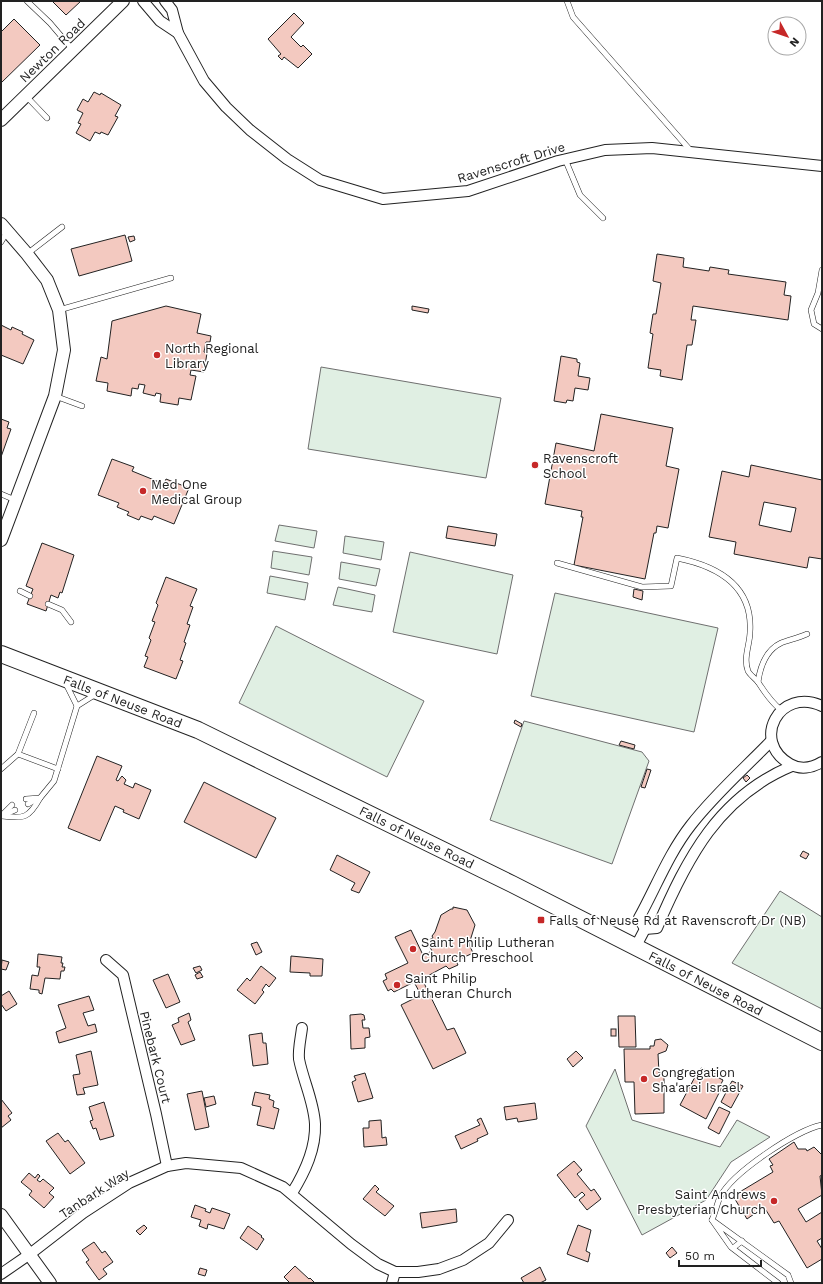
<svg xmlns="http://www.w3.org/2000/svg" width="823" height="1284" viewBox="0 0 823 1284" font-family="'Work Sans',sans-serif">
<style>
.green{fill:#e0efe3;stroke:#6f6f6f}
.building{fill:#f3c9c0;stroke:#222;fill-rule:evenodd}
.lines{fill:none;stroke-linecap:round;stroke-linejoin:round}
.service-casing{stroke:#222;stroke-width:6}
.minor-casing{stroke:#222;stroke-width:12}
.tertiary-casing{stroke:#222;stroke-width:14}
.primary-casing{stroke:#222;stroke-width:18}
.service{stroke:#fff;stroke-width:5}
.minor{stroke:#fff;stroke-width:10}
.tertiary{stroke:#fff;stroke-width:12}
.primary{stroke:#fff;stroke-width:16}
.poi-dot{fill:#c62828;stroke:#fff;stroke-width:1.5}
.labels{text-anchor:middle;stroke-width:3;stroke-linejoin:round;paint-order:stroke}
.street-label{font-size:13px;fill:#222;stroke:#fff}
.poi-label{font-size:13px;fill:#222;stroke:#fff;text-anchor:start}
</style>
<rect width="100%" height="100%" fill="#fff"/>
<g class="green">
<polygon points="321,367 501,398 486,478 308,449"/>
<polygon points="279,525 317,531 314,548 275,541"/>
<polygon points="345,536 384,542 381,560 343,553"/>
<polygon points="273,551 312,557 309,575 271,568"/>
<polygon points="410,552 513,575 497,654 393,632"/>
<polygon points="341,562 380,569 376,586 339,579"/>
<polygon points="270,576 308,583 305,600 267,593"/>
<polygon points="338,587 375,595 372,612 333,605"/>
<polygon points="555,593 718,628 694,732 531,696"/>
<polygon points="276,626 424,701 387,777 239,703"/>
<polygon points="524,721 642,752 649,761 612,864 490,820"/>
<polygon points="780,891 822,917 822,1009 732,963"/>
<polygon points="615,1069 632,1120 720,1147 737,1120 770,1137 731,1162 706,1200 642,1235 586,1126"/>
</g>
<g class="building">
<polygon points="52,1 81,1 66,15"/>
<polygon points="294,13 304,23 291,37 301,47 303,45 312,54 298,68 284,57 282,60 278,56 281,54 268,39"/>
<polygon points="14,19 40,45 1,83 1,32"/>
<polygon points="94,92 100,95 101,93 121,105 115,116 118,117 108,135 101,132 100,134 95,132 90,141 76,133 81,124 78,123 83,113 77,110 83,99 88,102"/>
<polygon points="125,235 132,261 79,276 71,249"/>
<polygon points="134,236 135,240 130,242 128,237"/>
<polygon points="657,254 684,258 683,267 709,271 710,267 729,270 728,274 786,282 784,295 791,296 788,320 693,306 691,320 696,320 692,345 687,345 682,380 660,376 661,370 648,368 653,334 650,333 653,314 656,314 661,283 653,281"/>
<polygon points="166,306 201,314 197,333 211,336 210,342 206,342 204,352 207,353 204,372 191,370 190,375 196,376 191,400 179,398 178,405 160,402 161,394 156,393 155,396 143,393 145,385 139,384 138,389 132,388 131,396 107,391 108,383 96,381 101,357 107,359 112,321"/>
<polygon points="412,306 429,309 428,313 412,310"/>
<polygon points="1,325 11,330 12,327 23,332 22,334 34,340 23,364 1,355"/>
<polygon points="561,356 577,359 577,362 580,363 578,376 590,378 588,390 575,388 573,401 567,400 566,403 554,401"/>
<polygon points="601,414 673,428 666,466 679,469 668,528 657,526 656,533 654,533 645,579 574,565 583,517 581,517 582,511 545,504 556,443 594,451"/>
<polygon points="1,419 9,422 7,428 11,429 1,457"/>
<polygon points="112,459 134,467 132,471 164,484 166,479 189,488 174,524 154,516 152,520 141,516 139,520 127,515 129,512 117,507 119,503 98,495"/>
<path d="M 751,465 L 822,480 L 822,559 L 809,557 L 807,568 L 734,554 L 736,542 L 709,537 L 722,471 L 749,477 ZM 764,502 L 796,508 L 791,532 L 759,525 Z"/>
<polygon points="448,526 497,534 495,546 446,538"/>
<polygon points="42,543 74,555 62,593 60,592 58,598 51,595 46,611 27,604 33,589 26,586"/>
<polygon points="166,577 197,589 190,606 193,607 187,624 190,625 184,642 186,643 180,660 183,661 176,679 144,667 148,657 145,656 151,640 149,638 155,622 152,621 158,605 156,603"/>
<polygon points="634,589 643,591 642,600 633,597"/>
<polygon points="515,720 522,724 521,727 514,723"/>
<polygon points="621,741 635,745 634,749 619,745"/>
<polygon points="97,756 122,766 116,780 118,781 122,776 126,780 124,784 133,788 135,783 151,790 139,819 123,812 124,810 115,806 100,841 68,828"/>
<polygon points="647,769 651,770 645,788 641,787"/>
<polygon points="747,775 750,778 746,782 743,778"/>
<polygon points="204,782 276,818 256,858 184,822"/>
<polygon points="803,851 809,854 806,859 800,856"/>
<polygon points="337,855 370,872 359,893 351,890 355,883 330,870"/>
<polygon points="453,907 467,910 475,925 469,944 473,953 456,961 458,965 449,969 446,966 422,979 447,1030 454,1028 466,1053 433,1069 401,1005 421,995 414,982 394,992 391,989 388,991 383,981 387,979 385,974 408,963 395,937 411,930 423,955 432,951 427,941 433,938 432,936 435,932 441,915 451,909 453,909"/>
<polygon points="257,942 262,952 256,955 251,944"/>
<polygon points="38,954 62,957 61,963 63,963 62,967 65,967 64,971 61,971 60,979 45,978 42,994 39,993 39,990 30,989 32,975 38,976 40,967 37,967"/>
<polygon points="291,956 323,959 322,976 310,976 310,973 290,972"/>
<polygon points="2,960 9,962 6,970 1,969"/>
<polygon points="200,966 202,970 196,973 193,968"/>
<polygon points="261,966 276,978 269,987 266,984 262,990 264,992 255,1004 237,990 247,978 250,981"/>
<polygon points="200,972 203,977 197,979 195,975"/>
<polygon points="168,974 180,1002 166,1008 153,980"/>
<polygon points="9,991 17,1004 6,1011 1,1004 1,996"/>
<polygon points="89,996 94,1010 83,1013 88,1026 95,1024 97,1032 59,1043 56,1032 66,1028 58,1005"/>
<polygon points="189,1013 191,1020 188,1022 195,1040 181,1045 172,1025 179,1022 178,1018"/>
<polygon points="361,1014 364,1015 365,1020 362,1020 363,1028 369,1028 370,1037 365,1038 365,1048 351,1049 350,1015"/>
<polygon points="618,1016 635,1016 636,1047 619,1047"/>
<rect x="611" y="1029" width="5" height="7"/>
<polygon points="262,1033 263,1043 266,1043 268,1064 253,1066 249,1035"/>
<polygon points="661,1039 668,1045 666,1051 658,1054 659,1073 662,1073 662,1075 664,1075 664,1113 635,1114 634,1082 625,1082 624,1049 650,1049 650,1046 654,1046 655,1040"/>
<polygon points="91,1051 98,1085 83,1088 85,1094 77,1095 73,1075 80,1074 76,1055"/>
<polygon points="576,1051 583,1058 573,1067 567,1059"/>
<polygon points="701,1068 718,1075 717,1077 723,1080 720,1086 722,1087 706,1119 680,1105 696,1075 698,1076"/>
<polygon points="365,1073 373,1098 358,1102 352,1082 356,1080 354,1076"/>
<polygon points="732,1081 743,1086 731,1108 721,1102"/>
<polygon points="202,1091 209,1127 195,1130 187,1094"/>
<polygon points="255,1092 270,1095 269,1099 274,1101 273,1107 279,1109 274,1129 257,1125 261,1107 252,1105"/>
<polygon points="214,1096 216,1104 206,1107 204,1098"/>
<polygon points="1,1099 12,1113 8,1116 11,1120 1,1128"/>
<polygon points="104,1102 114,1136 100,1140 96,1128 93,1129 90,1121 93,1120 89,1107"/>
<polygon points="535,1103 537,1119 518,1122 517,1118 506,1120 504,1107"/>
<polygon points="719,1107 730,1112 719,1134 708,1128"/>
<polygon points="481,1118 488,1134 477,1139 478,1141 461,1149 455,1136 480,1125 477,1120"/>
<polygon points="381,1120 382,1138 386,1137 387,1145 364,1147 363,1128 369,1128 369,1121"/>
<polygon points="58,1133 65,1142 68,1140 85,1163 70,1174 46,1141"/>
<polygon points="794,1142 798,1149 806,1149 807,1151 814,1147 822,1155 822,1175 820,1176 822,1195 798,1209 806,1222 822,1212 822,1238 817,1241 822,1249 822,1259 807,1268 779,1221 774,1223 764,1207 747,1219 733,1196 773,1172 770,1166 773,1165 769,1159"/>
<polygon points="574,1161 582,1170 577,1174 591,1191 594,1189 601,1199 587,1210 579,1200 585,1195 582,1192 575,1198 557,1175"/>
<polygon points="29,1173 35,1178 38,1174 40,1176 37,1180 40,1182 43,1179 54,1188 49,1193 54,1197 44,1208 29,1195 32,1191 21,1182"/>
<polygon points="375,1185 379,1189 376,1192 394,1206 385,1216 363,1199"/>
<polygon points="195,1205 206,1209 205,1211 210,1213 212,1208 230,1214 224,1229 208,1224 207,1229 199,1226 201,1220 191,1217"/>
<polygon points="456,1209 457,1222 422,1228 420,1213"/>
<polygon points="144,1225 147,1228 140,1235 136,1231"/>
<polygon points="578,1225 591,1230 586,1251 590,1253 588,1262 567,1254"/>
<polygon points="248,1226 262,1236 261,1237 264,1239 257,1250 240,1238"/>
<polygon points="94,1242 102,1253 105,1251 113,1262 103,1269 107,1274 99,1280 86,1262 89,1260 82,1250"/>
<polygon points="672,1247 677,1253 670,1258 666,1253"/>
<polygon points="295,1266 309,1279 310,1278 315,1283 290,1283 284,1277"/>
<polygon points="540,1267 546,1280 540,1283 524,1283 521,1278"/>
<polygon points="200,1268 207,1270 205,1276 198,1274"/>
</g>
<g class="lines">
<defs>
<g id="service">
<polyline points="27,1 50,23 73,50"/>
<polyline points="567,1 573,17 691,151"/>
<polyline points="26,96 47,118"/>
<polyline points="565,159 580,195 603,218"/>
<polyline points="1,242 7,232"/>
<polyline points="27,254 62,227"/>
<polyline points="822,270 818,293 811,310 814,324 822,329"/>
<polyline points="59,310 171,278"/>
<polyline points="55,396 82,406"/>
<polyline points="1,494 15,500"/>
<path d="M 557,563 L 642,587 L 671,586 L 677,558 C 717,566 753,585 750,632 C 750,644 743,658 748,671 C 750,675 755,678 758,682 C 765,693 771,702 781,710"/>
<polyline points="20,591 30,596"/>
<polyline points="48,604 62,610 71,622"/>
<path d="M 758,682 C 760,668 766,650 781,643 C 789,640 798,638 807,634"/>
<polyline points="77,706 96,694"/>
<polyline points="18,754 58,769"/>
<polyline points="1,769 18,754 34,713"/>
<polyline points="26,799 40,798 54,781 77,706 66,684"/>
<polyline points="28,804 37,799"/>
<polyline points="6,814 15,810"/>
<polyline points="1,816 12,805"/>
<path d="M 2,816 C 24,819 29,818 40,798"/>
<path d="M 712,1220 C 715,1213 717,1204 720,1197 C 732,1173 796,1130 822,1125"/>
<polyline points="733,1248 742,1241"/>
<polyline points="778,1283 731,1247 712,1220 788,1275 791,1283"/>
</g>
<g id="minor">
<polyline points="143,1 160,21 178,33"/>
<polyline points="165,1 172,10 178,33 204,81 226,107 250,130 287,159 320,180 383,199 468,191 558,161 605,150 652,148 822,166"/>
<path d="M 822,706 C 780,686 750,741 790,764 C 800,770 812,768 822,762"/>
<path d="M 645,929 L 639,918 C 656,887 669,853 691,825 C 715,794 744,769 771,741"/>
<path d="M 645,929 L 657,928 C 687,858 719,796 792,766"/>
<polyline points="635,948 645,929"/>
<polyline points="106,960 123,975 156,1114 167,1166"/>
<path d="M 292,1193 C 305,1172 316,1149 315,1124 C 314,1102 303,1080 299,1059 C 298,1049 301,1037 302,1028"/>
<polyline points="1,1274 30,1254 83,1213 129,1183 167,1166 186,1163 241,1168 283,1187 351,1244 378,1264 395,1272 418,1272 439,1269 463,1260 489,1243 508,1220"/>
<polyline points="392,1283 395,1272"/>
</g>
<g id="tertiary">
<polyline points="1,120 123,1"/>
<polyline points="1,224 27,254 47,280 59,310 64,350 55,396 1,540"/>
<polyline points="1,1215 50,1283"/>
</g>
<polyline id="primary" points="1,654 198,730 512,884 822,1042"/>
</defs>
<use href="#service" class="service-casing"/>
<use href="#minor" class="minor-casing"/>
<use href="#tertiary" class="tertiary-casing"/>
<use href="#primary" class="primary-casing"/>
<use href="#service" class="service"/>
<use href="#minor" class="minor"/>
<use href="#tertiary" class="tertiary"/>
<use href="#primary" class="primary"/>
</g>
<g class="poi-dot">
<circle cx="157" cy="355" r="4"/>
<circle cx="535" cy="465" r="4"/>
<circle cx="143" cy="491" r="4"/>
<rect x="537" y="916" width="8" height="8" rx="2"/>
<circle cx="413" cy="949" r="4"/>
<circle cx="397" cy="985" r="4"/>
<circle cx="644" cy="1079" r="4"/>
<circle cx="774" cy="1201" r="4"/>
</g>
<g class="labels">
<g class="street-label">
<text transform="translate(52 50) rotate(-44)" y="5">Newton Road</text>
<text transform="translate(511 162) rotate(-17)" y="5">Ravenscroft Drive</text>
<text transform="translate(123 701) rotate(21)" y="5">Falls of Neuse Road</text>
<text transform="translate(417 837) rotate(26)" y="5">Falls of Neuse Road</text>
<text transform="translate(706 983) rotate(27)" y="5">Falls of Neuse Road</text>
<text transform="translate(156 1057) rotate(76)" y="5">Pinebark Court</text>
<text transform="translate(94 1193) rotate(-33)" y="5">Tanbark Way</text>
</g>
<g class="poi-label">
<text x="165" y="353">North Regional<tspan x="165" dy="15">Library</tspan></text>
<text x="543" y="463">Ravenscroft<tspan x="543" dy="15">School</tspan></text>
<text x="151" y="489">Med One<tspan x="151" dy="15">Medical Group</tspan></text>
<text x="549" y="925">Falls of Neuse Rd at Ravenscroft Dr (NB)</text>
<text x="421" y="947">Saint Philip Lutheran<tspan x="421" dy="15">Church Preschool</tspan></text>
<text x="405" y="983">Saint Philip<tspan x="405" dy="15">Lutheran Church</tspan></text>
<text x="652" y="1077">Congregation<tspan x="652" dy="15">Sha'arei Israel</tspan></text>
<text x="766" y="1199" text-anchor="end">Saint Andrews<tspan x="766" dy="15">Presbyterian Church</tspan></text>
</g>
</g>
<rect width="823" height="1284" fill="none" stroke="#222222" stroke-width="4"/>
<g transform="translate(787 36) rotate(130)"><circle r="19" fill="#ffffff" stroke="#a7a7a7"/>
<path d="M0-3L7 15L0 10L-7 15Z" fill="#c62828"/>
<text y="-6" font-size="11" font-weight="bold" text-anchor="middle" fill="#222222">N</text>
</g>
<path d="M679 1260v6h82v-6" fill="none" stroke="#222222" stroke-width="2"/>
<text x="685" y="1260" font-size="12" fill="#222222" stroke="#ffffff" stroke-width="3" paint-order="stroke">50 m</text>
</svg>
